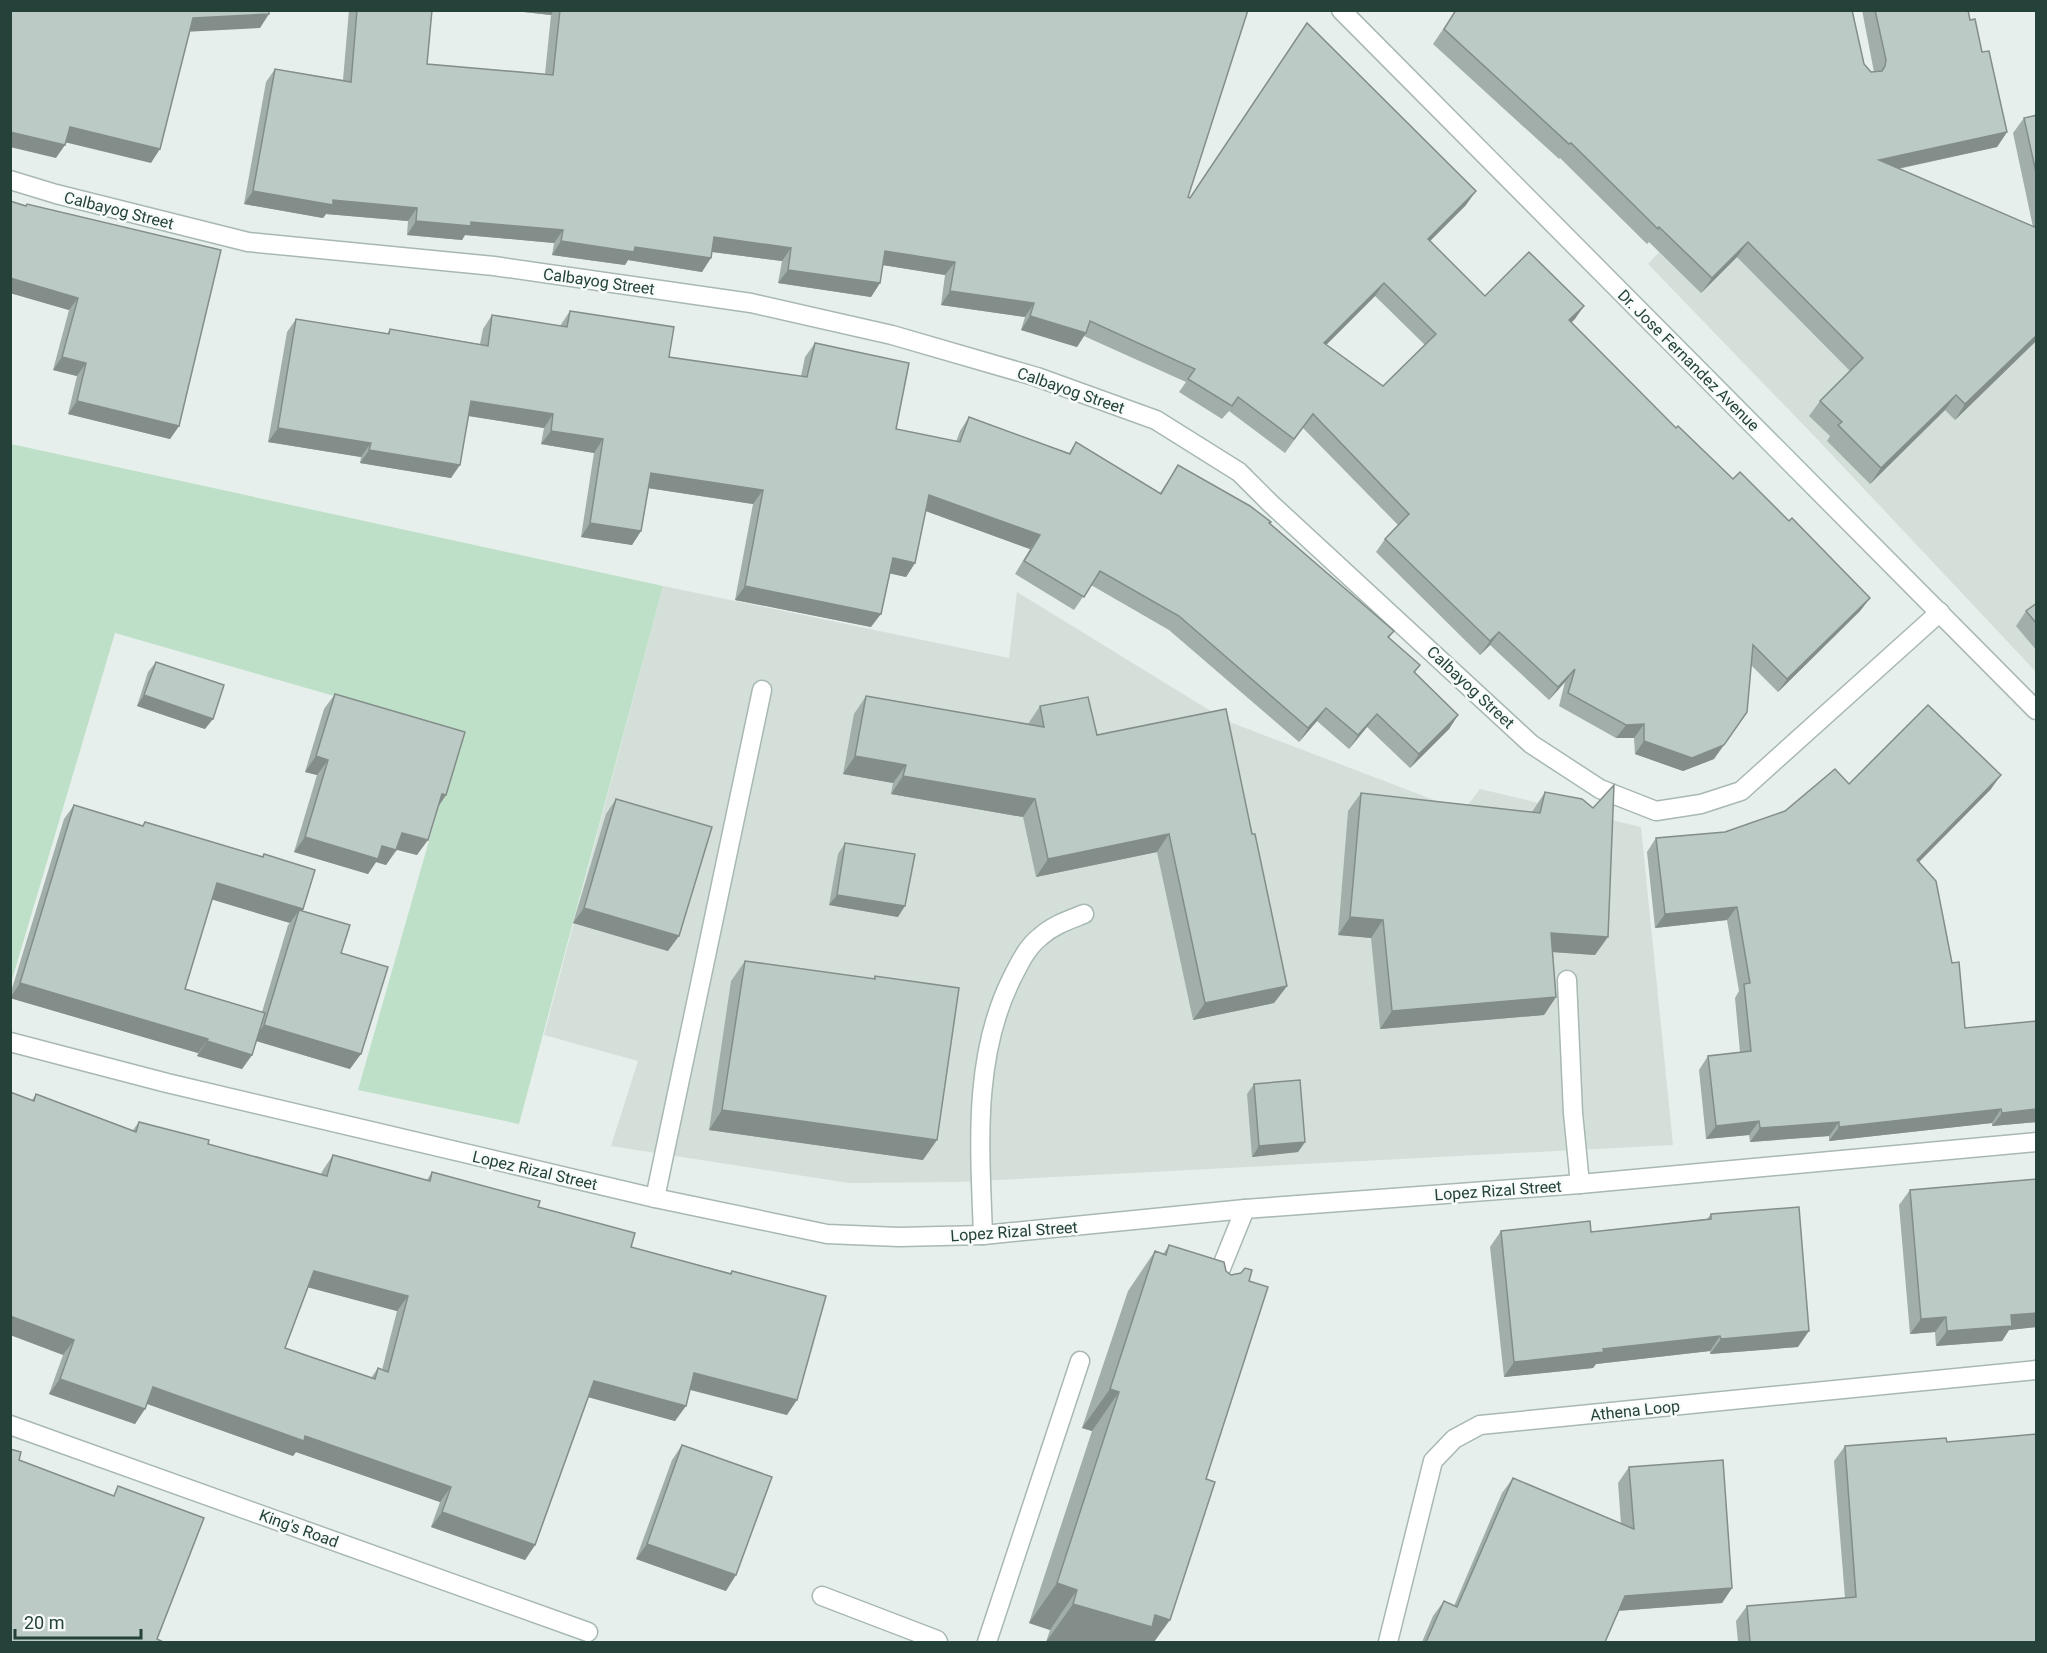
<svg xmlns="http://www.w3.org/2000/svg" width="2047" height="1653" font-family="Roboto,sans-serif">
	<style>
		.built { fill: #d4dfda }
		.grass { fill: #bfe0c8 }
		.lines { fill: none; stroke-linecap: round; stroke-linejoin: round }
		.minor-casing { stroke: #a8b8b2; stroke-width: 21 }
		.minor { stroke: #fff; stroke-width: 18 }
		.wall { fill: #a1aea9; fill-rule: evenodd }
		.shaded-wall { fill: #838d89 }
		.building { fill: #bbcac4; stroke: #838d89; stroke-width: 1.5; fill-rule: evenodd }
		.labels { text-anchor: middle; stroke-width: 5; stroke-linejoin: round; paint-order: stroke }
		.street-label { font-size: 16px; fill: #24423a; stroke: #f7fbf9 }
	</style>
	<rect width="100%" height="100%" fill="#e6efeb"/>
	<g class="built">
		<path d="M1774,128L2036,246V672L1819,441L1648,264Z"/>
		<path d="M663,586L1009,658L1017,592L1227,721L1463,811L1480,789L1641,827L1673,1145L958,1182L849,1183L611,1146L638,1061L544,1035Z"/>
	</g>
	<path class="grass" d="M11,444L663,586L519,1124L358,1090L460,732L115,633L11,983Z"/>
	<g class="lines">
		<g class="minor-casing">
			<g id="minor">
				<path d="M1341,10L2036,710"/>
				<path d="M10,180L56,194L248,242L494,266L751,303L892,335L1037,377L1156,420L1239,472L1270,503L1531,744L1600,789L1656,811L1701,804L1741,791L1940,612"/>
				<path d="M1567,980L1573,1113L1580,1184"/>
				<path d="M10,1042L167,1083L655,1198L827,1234L899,1237L983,1235L1245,1209L1580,1184L2036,1142"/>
				<path d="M655,1198L762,690"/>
				<path d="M983,1235C980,1149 972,1058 1012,978C1019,964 1027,947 1040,937C1053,925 1069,920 1084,914"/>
				<path d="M1215,1283L1245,1209"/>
				<path d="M10,1425L588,1632"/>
				<path d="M822,1596L937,1640L938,1642"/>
				<path d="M987,1642L1080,1361"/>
				<path d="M1388,1642L1433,1461L1454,1439L1480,1425L2036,1370"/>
			</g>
		</g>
		<use href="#minor" class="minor"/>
	</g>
	<g class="wall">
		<path d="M349,10H432L427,64L545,74L551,15L506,10H1248L1188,197L1189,198L1466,205L1430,241L1485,296L1584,306L1571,322L1676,428L1733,479L1789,521L1870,598L1860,611L1778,692L1751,665L1714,759L1683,771L1635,754L1634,738H1616L1559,706L1565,682L1549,700L1490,645L1480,655L1376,552L1385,539L1398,525L1303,428L1285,453L1229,411L1222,419L1179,392L1186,382L1084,336L1077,347L1021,330L1025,317L941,305L945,275L883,265L880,283L871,297L778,283L782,261L712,252L702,272L628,260L625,265L552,255L554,243L465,235L462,240L407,235L408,221L326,214L323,218L244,204L266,82L275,69L343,80ZM1375,296L1425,345L1383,386L1326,345Z"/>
		<path d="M1456,10H1852L1864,64L1871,72H1874L1862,10H1968L1970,20L1982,52L2007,132L1997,147L1898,169L2033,227L2013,133L2024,118L2037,115V340L1955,420L1945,410L1870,484L1827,441L1830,436L1809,416L1820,401L1850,371L1737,257L1701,293L1649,242L1647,244L1560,158L1559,159L1433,44Z"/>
		<path d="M10,201L25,206L27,204L179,426L170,439L68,414L77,376L53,370L69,310L10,293Z"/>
		<path d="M570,311L669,357L801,376L805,357L815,343L896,429L956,442L960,431L969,417L1069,453L1076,442L1160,493L1178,465L1269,523L1394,631L1389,638L1420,665L1415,672L1458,715L1449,729L1410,768L1367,727L1349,749L1317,721L1299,742L1169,630L1091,585L1074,610L1015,574L1030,549L926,511L915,563L906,577L890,573L871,627L735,600L753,504L648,488L641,531L632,545L581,537L594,453L541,444L544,428L469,416L451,478L360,463L361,457L268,442L287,332L296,319L387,334L390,329L480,344L483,329L492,315L560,326Z"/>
		<path d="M2037,603V651L2016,626L2026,611Z"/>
		<path d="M156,662L205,729L137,706L148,672Z"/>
		<path d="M335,694L446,795L438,807L417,855L397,850L386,865L376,862L368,874L294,852L317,775L305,772L324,709Z"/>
		<path d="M866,696L1028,724L1040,706L1097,735L1252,834L1287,986L1274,1003L1193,1020L1157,852L1036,877L1023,817L891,794L893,783L843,774L854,714Z"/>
		<path d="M1849,784L1991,789L1919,862L1952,963L1965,1028L2037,1021V1122L1992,1126V1123L1829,1141V1136L1750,1142L1749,1135L1706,1139L1699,1070L1708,1056L1740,1052L1735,998L1739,991L1727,920L1655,928L1647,852L1656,838L1725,832L1785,811Z"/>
		<path d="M1545,792L1595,955L1552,952L1556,997L1544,1015L1380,1029L1371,938L1338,935L1348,811L1361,793L1532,812Z"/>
		<path d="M616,799L668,951L573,923L606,814Z"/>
		<path d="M74,805L142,826L145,822L262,857L264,854L303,909L302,911L341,953L350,1069L256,1041L252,1055L242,1069L197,1056L198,1053L10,998V995L64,819ZM212,899L290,923L288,925L262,1012L185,989Z"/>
		<path d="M845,843L898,917L829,905L838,854Z"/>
		<path d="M745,961L873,979L875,976L923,1160L709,1130L731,981Z"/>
		<path d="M1254,1084L1305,1142L1298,1152L1252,1157L1247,1094Z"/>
		<path d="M36,1094L133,1130L139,1122L208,1144L321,1174L323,1170L333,1155L427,1180L432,1172L538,1207L631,1247L730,1273L732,1271L787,1415L690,1390L675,1421L588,1397L535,1545L525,1560L431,1527L440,1502L296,1452L293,1456L147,1404L135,1424L49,1394L63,1355L32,1100ZM308,1287L397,1311L382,1370L378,1368L371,1378L285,1348Z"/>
		<path d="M2037,1179V1327L2009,1330L2002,1341L1936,1346L1935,1332L1910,1334L1899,1205L1910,1190Z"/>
		<path d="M1711,1214L1798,1347L1710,1354V1351L1596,1364L1593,1368L1504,1377L1490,1247L1501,1231L1591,1232L1707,1219Z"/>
		<path d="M1169,1245L1154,1642H1046L1050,1630L1029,1623L1092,1431L1082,1428L1128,1291L1155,1251L1163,1254Z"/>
		<path d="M1947,1442L2037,1642H1738L1736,1621L1747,1606L1845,1598L1834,1461L1845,1446Z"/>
		<path d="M682,1445L726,1591L636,1559L672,1460Z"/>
		<path d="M1629,1467L1732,1588L1722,1603L1618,1611L1605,1642H1422L1433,1616L1444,1601L1454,1606L1502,1493L1513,1478L1621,1524L1618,1483Z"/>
	</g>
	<g class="shaded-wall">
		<path d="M506,10H554L551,15Z"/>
		<path d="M269,14L260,28L183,32L193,18Z"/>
		<path d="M70,127L160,149L151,163L60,141Z"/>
		<path d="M10,132L65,145L56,158L10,147Z"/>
		<path d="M2007,132L1997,147L1868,175L1879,160Z"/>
		<path d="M253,191L417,208L408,221L326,214L323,218L244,204Z"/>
		<path d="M1476,191L1466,205L1419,252L1428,239Z"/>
		<path d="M416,221L471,222L563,230L554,243L465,235L462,240L407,235Z"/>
		<path d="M714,237L791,248L782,261L705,251Z"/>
		<path d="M561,241L635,247L711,258L702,272L628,260L625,265L552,255Z"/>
		<path d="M1748,242L1737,257L1701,293L1712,278Z"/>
		<path d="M885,251L955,262L945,275L876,264Z"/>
		<path d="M788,270L880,283L871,297L778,283Z"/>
		<path d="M10,278L78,298L69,310L10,293Z"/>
		<path d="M1384,283L1375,296L1314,357L1324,343Z"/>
		<path d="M950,291L1034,303L1025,317L941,305Z"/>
		<path d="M1584,306L1575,319L1560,334L1569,320Z"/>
		<path d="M1030,316L1086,333L1077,347L1021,330Z"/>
		<path d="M2037,335V340L1955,420L1965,404Z"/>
		<path d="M62,357L86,363L77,376L53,370Z"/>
		<path d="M1956,395L1945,410L1870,484L1881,468Z"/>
		<path d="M77,401L179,426L170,439L68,414Z"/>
		<path d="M471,401L553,414L544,428L462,415Z"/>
		<path d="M278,428L371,443L361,457L268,442Z"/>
		<path d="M551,431L603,439L594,453L541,444Z"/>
		<path d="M369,450L460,465L451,478L360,463Z"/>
		<path d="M651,473L763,490L753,504L641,487Z"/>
		<path d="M929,495L1040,535L1030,549L920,509Z"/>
		<path d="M590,523L641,531L632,545L581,537Z"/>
		<path d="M893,558L915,563L906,577L883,572Z"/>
		<path d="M745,586L881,614L871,627L735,600Z"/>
		<path d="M1870,598L1860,611L1778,692L1787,679Z"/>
		<path d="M1499,632L1490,645L1480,655L1490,641Z"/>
		<path d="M1575,669L1565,682L1549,700L1558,687Z"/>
		<path d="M144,695L213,719L205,729L137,706Z"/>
		<path d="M1326,708L1317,721L1299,742L1308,728Z"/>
		<path d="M1377,714L1367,727L1349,749L1358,735Z"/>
		<path d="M1458,715L1449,729L1410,768L1419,754Z"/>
		<path d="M1644,724L1634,738H1616L1626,725Z"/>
		<path d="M1644,741L1724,745L1714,759L1683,771L1635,754Z"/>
		<path d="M316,756L328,760L317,775L305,772Z"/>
		<path d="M855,756L906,765L893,783L843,774Z"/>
		<path d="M2001,775L1991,789L1908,873L1917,860Z"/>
		<path d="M903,776L1035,799L1023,817L891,794Z"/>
		<path d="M442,794L446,795L435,811Z"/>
		<path d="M402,833L428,840L417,855L391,848Z"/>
		<path d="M1169,834L1157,852L1036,877L1048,859Z"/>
		<path d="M305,837L382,846L396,850L386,865L376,862L368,874L294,852Z"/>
		<path d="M217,883L303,909L296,919L299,910L290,923L207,898Z"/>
		<path d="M837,895L905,906L898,917L829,905Z"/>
		<path d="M1737,907L1727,920L1655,928L1665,914Z"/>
		<path d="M584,908L679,936L668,951L573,923Z"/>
		<path d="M1350,917L1383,920L1371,938L1338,935Z"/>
		<path d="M1551,933L1608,937L1595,955L1538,951Z"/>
		<path d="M20,983L208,1039L198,1053L10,998Z"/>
		<path d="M1287,986L1274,1003L1193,1020L1205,1003Z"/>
		<path d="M1556,997L1544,1015L1380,1029L1392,1011Z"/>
		<path d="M264,1025L361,1054L350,1069L253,1040Z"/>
		<path d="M207,1041L252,1055L242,1069L197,1056Z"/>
		<path d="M2001,1109L1992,1123L1829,1141L1839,1127Z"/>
		<path d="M2037,1109V1122L1992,1126L2002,1113Z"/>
		<path d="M722,1110L937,1140L923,1160L709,1130Z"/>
		<path d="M1759,1121L1749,1135L1706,1139L1716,1126Z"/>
		<path d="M1839,1122L1829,1136L1750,1142L1760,1128Z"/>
		<path d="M1305,1142L1298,1152L1252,1157L1259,1146Z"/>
		<path d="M314,1271L408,1296L397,1311L303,1286Z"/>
		<path d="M2037,1313V1327L2009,1330L2002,1341L1936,1346L1947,1331L2011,1315Z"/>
		<path d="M10,1316L74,1340L63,1355L10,1335Z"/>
		<path d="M1946,1317L1935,1332L1910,1334L1921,1319Z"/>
		<path d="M1809,1331L1798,1347L1710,1354L1721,1339Z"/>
		<path d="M1720,1336L1710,1351L1596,1364L1593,1368L1504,1377L1514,1362L1603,1349Z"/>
		<path d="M694,1373L797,1400L787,1415L684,1388Z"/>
		<path d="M60,1379L145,1409L135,1424L49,1394Z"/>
		<path d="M594,1381L686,1406L675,1421L584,1396Z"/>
		<path d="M153,1387L305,1436L451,1487L440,1502L296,1452L293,1456L142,1402Z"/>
		<path d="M1110,1389L1119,1392L1092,1431L1082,1428Z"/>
		<path d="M442,1512L535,1545L525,1560L431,1527Z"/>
		<path d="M647,1544L736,1575L726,1591L636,1559Z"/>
		<path d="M1057,1583L1077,1590L1050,1630L1029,1623Z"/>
		<path d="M1732,1588L1722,1603L1614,1611L1625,1596Z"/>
		<path d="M1073,1604L1155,1615L1170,1620L1154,1642H1046Z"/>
	</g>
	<g class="building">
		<path d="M10,10H269V14L193,18L160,149L70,127L65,145L10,132Z"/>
		<path d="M357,10H432L427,64L553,75L560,10H1248L1188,197L1190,198L1307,23L1476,191L1428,239L1485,296L1529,252L1584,306L1569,320L1676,428L1678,426L1733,479L1740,472L1789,521L1792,518L1870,598L1787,679L1753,645L1747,712L1724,745L1692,758L1644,741V724L1626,725L1568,693L1575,669L1558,687L1499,632L1490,641L1385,539L1409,514L1313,414L1294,439L1238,397L1232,406L1188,379L1195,369L1090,321L1086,333L1030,316L1034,303L950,291L955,262L885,251L880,283L788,270L791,248L714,237L711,258L635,247L634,252L561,241L563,230L471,222V226L416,221L417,208L333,200V205L253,191L275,69L351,82ZM1384,283L1436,334L1383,386L1324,343Z"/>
		<path d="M1456,10H1852L1864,64L1871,72L1882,71L1885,66L1886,60L1875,10H1968L1970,20L1975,19L1982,52L1989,51L2007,132L1879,160L2037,228V335L1965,404L1956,395L1881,468L1838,425L1842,422L1820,401L1863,358L1748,242L1712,278L1659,227L1658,229L1571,143L1569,144L1444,29Z"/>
		<path d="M2037,115V177L2024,118Z"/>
		<path d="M10,201L26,206L27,204L221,250L179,426L77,401L86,363L62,357L78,298L10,278Z"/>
		<path d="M570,311L674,327L669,357L807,377L815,343L909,363L896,429L960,442L969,417L1070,454L1076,442L1161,494L1178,465L1250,506L1271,522L1269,523L1394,631L1388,637L1420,665L1414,672L1458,715L1419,754L1377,714L1358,735L1326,708L1308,728L1179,616L1100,571L1084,597L1024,561L1040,535L929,495L915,563L893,558L881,614L745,586L763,490L651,473L641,531L590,523L603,439L551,431L553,414L471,401L460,465L369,450L371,443L278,428L296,319L389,334L390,329L488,346L492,315L567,327Z"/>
		<path d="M2037,603V624L2026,611Z"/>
		<path d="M156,662L224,685L213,719L144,695Z"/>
		<path d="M335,694L465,732L446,795L442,794L428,840L402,833L396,850L382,846L378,859L305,837L328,760L316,756Z"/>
		<path d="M866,696L1044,727L1040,706L1088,697L1097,735L1226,709L1252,834H1255L1287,986L1205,1003L1169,834L1048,859L1035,799L903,776L906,765L855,756Z"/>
		<path d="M1928,705L2001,775L1917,860L1936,881L1952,963L1959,962L1965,1028L2037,1021V1109L2002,1113L2001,1109L1839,1127V1122L1760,1128L1759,1121L1716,1126L1708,1056L1751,1051L1744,984L1750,983L1737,907L1665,914L1656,838L1725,832L1785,811L1835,769L1849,784Z"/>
		<path d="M1614,785L1608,937L1551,933L1556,997L1392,1011L1383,920L1350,917L1361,793L1540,813L1545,792L1582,799L1593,808Z"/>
		<path d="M616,799L712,827L679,936L584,908Z"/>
		<path d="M74,805L143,826L145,822L263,857L264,854L315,870L303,909L217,883L185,989L265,1013L252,1055L207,1041L208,1039L20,983Z"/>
		<path d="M845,843L915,854L905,906L837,895Z"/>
		<path d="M299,910L350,925L341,953L388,967L361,1054L264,1025Z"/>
		<path d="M745,961L875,979V976L959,988L937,1140L722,1110Z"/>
		<path d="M1300,1080L1305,1142L1259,1146L1254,1084Z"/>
		<path d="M10,1092L34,1101L36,1094L136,1132L139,1122L209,1140L208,1144L327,1176L333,1155L430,1181L432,1172L540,1201L538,1207L635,1233L631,1247L731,1274L732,1271L826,1296L797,1400L694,1373L686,1406L594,1381L535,1545L442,1512L451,1487L305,1436L304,1441L153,1387L145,1409L60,1379L74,1340L10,1316ZM314,1271L408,1296L388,1372L378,1368L375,1379L285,1348Z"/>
		<path d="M2037,1179V1313L2011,1315L2012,1326L1947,1331L1946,1317L1921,1319L1910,1190Z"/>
		<path d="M1799,1207L1809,1331L1721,1339L1720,1336L1603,1349L1604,1352L1514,1362L1501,1231L1590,1221L1591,1232L1711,1219V1214Z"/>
		<path d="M1169,1245L1224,1262L1226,1271L1231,1275L1241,1273L1245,1268L1252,1270L1249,1281L1268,1287L1206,1479L1215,1482L1170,1620L1155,1615L1152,1627L1073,1604L1077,1590L1057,1583L1119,1392L1110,1389L1155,1251L1166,1255Z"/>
		<path d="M2037,1434V1642H1750L1747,1606L1856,1597L1845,1446L1946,1438L1947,1442Z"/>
		<path d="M682,1445L772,1477L736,1575L647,1544Z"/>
		<path d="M10,1449L21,1452L19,1460L114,1496L118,1486L204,1518L157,1639L163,1642H10Z"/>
		<path d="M1723,1460L1732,1588L1625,1596L1605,1642H1426L1444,1601L1457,1607L1513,1478L1634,1529L1629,1467Z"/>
	</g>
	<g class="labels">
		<g class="street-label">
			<text transform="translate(119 210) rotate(14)" y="6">Calbayog Street</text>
			<text transform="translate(599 281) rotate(8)" y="6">Calbayog Street</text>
			<text transform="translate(1689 360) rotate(45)" y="6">Dr. Jose Fernandez Avenue</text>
			<text transform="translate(1071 390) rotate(19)" y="6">Calbayog Street</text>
			<text transform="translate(1471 687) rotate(43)" y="6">Calbayog Street</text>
			<text transform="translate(535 1170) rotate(13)" y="6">Lopez Rizal Street</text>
			<text transform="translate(1498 1190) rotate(-4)" y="6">Lopez Rizal Street</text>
			<text transform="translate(1014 1231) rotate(-4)" y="6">Lopez Rizal Street</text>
			<text transform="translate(1635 1410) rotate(-6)" y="6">Athena Loop</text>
			<text transform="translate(299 1528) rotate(20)" y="6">King's Road</text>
		</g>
	</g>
	<rect width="2047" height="1653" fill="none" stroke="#24423a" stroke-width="24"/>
	<path d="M15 1629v9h126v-9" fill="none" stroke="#24423a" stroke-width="3"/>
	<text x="24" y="1629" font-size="18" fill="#24423a" stroke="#f7fbf9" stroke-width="4.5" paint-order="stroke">20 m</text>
</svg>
